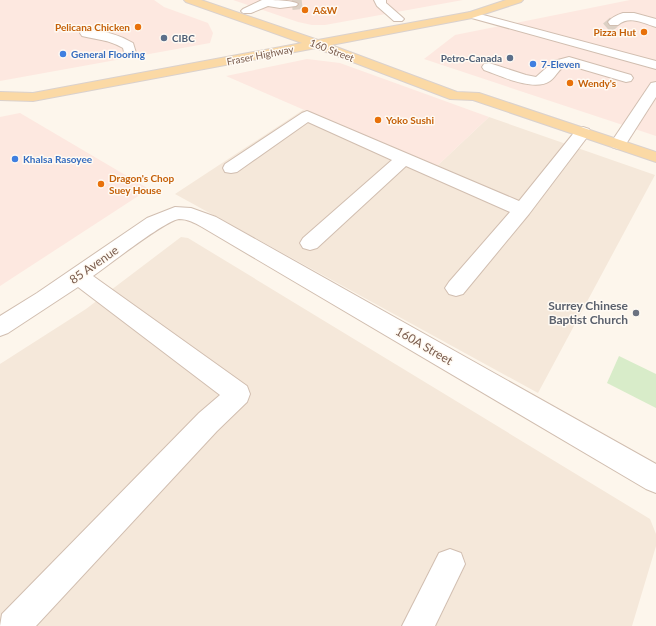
<svg xmlns="http://www.w3.org/2000/svg" width="656" height="626" font-family="Lato,sans-serif">
	<style>
		.residential { fill: #f5e8da }
		.commercial { fill: #fde8e0 }
		.green { fill: #d8ecc9 }
		.lines { fill: none; stroke-linecap: round; stroke-linejoin: round }
		.minor-tunnel { stroke: #dcd0c4; stroke-width: 12; stroke-dasharray: 12 6; stroke-linecap: butt }
		.minor-casing { stroke: #d1beb0; stroke-width: 2 }
		.major-casing { stroke: #dad1cd; stroke-width: 2 }
		.minor { fill: #fff; fill-rule: evenodd }
		.major { fill: #fbd9a5; fill-rule: evenodd }
		.food-dot { fill: #e8710a; stroke: #fffaf3; stroke-width: 1.5 }
		.service-dot { fill: #5c6f8a; stroke: #fffaf3; stroke-width: 1.5 }
		.shop-dot { fill: #3f7fe0; stroke: #fffaf3; stroke-width: 1.5 }
		.worship-dot { fill: #6b7280; stroke: #fffaf3; stroke-width: 1.5 }
		.labels { text-anchor: middle; stroke-width: 3; stroke-linejoin: round; paint-order: stroke }
		.far-food-label { font-size: 10px; font-weight: bold; fill: #c56008; stroke: #fffaf3; text-anchor: start }
		.far-service-label { font-size: 10px; font-weight: bold; fill: #4e5e75; stroke: #fffaf3; text-anchor: start }
		.far-street-label { font-size: 10px; fill: #7a5c4d; stroke: #fffaf3 }
		.far-shop-label { font-size: 10px; font-weight: bold; fill: #366cbe; stroke: #fffaf3; text-anchor: start }
		.street-label { font-size: 12px; fill: #7a5c4d; stroke: #fffaf3 }
		.worship-label { font-size: 12px; font-weight: bold; fill: #5b616d; stroke: #fffaf3; text-anchor: end }
	</style>
	<rect width="100%" height="100%" fill="#fdf6ec"/>
	<g class="residential">
		<path d="M303,110L436,167L489,117L655,175L538,393L175,194Z"/>
		<path d="M181,237L188,238L650,519L656,534V546L632,626H0V364L86,309Z"/>
	</g>
	<g class="commercial">
		<path d="M0,0H154L164,7L208,23L213,33L210,43L0,81Z"/>
		<path d="M233,0H463L325,25H312L298,22Z"/>
		<path d="M630,0H656V136L424,59L455,35Z"/>
		<path d="M307,59L340,63L489,117L436,167L226,76Z"/>
		<path d="M20,113L149,189L0,286V117Z"/>
	</g>
	<path class="green" d="M619,356L656,374V408L607,383Z"/>
	<g class="lines">
		<g class="minor-tunnel">
			<path d="M292,4L302,3"/>
			<path d="M607,28L614,22"/>
		</g>
		<g class="minor-casing">
			<g id="minor">
				<path d="M262,0C269,0 294,0 298,4L296,6L280,8L268,6L251,13H243L241,11L243,9Z"/>
				<path d="M374,0H386V3L402,17L404,19L402,21H394L377,6Z"/>
				<path d="M472,12L656,61V69L468,17L466,15L468,13Z"/>
				<path d="M623,13H634L656,19V27C643,23 629,15 618,25H610L608,22C612,17 617,15 623,13Z"/>
				<path d="M86,29C103,30 119,35 133,43L136,53L135,56H125L123,48C107,39 98,40 82,36L80,33L82,30Z"/>
				<path d="M569,57L631,75L633,78L631,81L626,82L568,65C559,67 557,76 550,81C534,92 501,76 484,70L482,67L484,64L489,63L526,75L536,77L554,61Z"/>
				<path d="M656,82V97L626,144L624,147L618,149L612,147L610,144L651,83Z"/>
				<path d="M307,111L519,201L577,129L583,127L589,129L591,132L529,214L463,294L456,296L449,294L445,288L449,282L510,212L406,166L317,248L310,250L303,248L300,243L303,238L392,160L308,122L237,172L231,173L225,172L223,168L225,164L302,113Z"/>
				<path d="M175,207L191,208L216,217L656,464V493L646,489L202,227C195,223 188,219 179,219C164,221 109,265 93,276L247,386L250,394L247,402L217,431L36,626H0L2,614L199,413L220,395L78,287L8,333L0,336V316L37,293L147,218Z"/>
				<path d="M450,549L461,553L465,564L435,626H402L439,553Z"/>
			</g>
		</g>
		<g class="major-casing">
			<path id="major" d="M184,0H201L318,40L470,12L506,0H523L521,2L472,18L331,45L457,92L479,93L656,152V162L473,100L450,99L316,48L33,101L0,100V92L33,93L302,43L186,2Z"/>
		</g>
		<use href="#minor" class="minor"/>
		<use href="#major" class="major"/>
	</g>
	<g class="food-dot">
		<circle cx="305" cy="10" r="4"/>
		<circle cx="138" cy="27" r="4"/>
		<circle cx="644" cy="32" r="4"/>
		<circle cx="570" cy="83" r="4"/>
		<circle cx="378" cy="120" r="4"/>
		<circle cx="101" cy="184" r="4"/>
	</g>
	<g class="service-dot">
		<circle cx="164" cy="38" r="4"/>
		<circle cx="510" cy="58" r="4"/>
	</g>
	<g class="shop-dot">
		<circle cx="63" cy="54" r="4"/>
		<circle cx="533" cy="64" r="4"/>
		<circle cx="15" cy="159" r="4"/>
	</g>
	<circle class="worship-dot" cx="636" cy="313" r="4"/>
	<g class="labels">
		<g class="far-food-label">
			<text x="313" y="14">A&amp;W</text>
			<text x="130" y="31" text-anchor="end">Pelicana Chicken</text>
			<text x="636" y="36" text-anchor="end">Pizza Hut</text>
			<text x="578" y="87">Wendy's</text>
			<text x="386" y="124">Yoko Sushi</text>
			<text x="109" y="182">Dragon's Chop<tspan x="109" dy="12">Suey House</tspan></text>
		</g>
		<g class="far-service-label">
			<text x="172" y="42">CIBC</text>
			<text x="502" y="62" text-anchor="end">Petro-Canada</text>
		</g>
		<g class="far-street-label">
			<text transform="translate(332 50) rotate(21)" y="4">160 Street</text>
			<text transform="translate(260 55) rotate(-11)" y="4">Fraser Highway</text>
		</g>
		<g class="far-shop-label">
			<text x="71" y="58">General Flooring</text>
			<text x="541" y="68">7-Eleven</text>
			<text x="23" y="163">Khalsa Rasoyee</text>
		</g>
		<g class="street-label">
			<text transform="translate(94 265) rotate(-35)" y="4">85 Avenue</text>
			<text transform="translate(424 346) rotate(30)" y="4">160A Street</text>
		</g>
		<g class="worship-label">
			<text x="628" y="310">Surrey Chinese<tspan x="628" dy="14">Baptist Church</tspan></text>
		</g>
	</g>
</svg>
